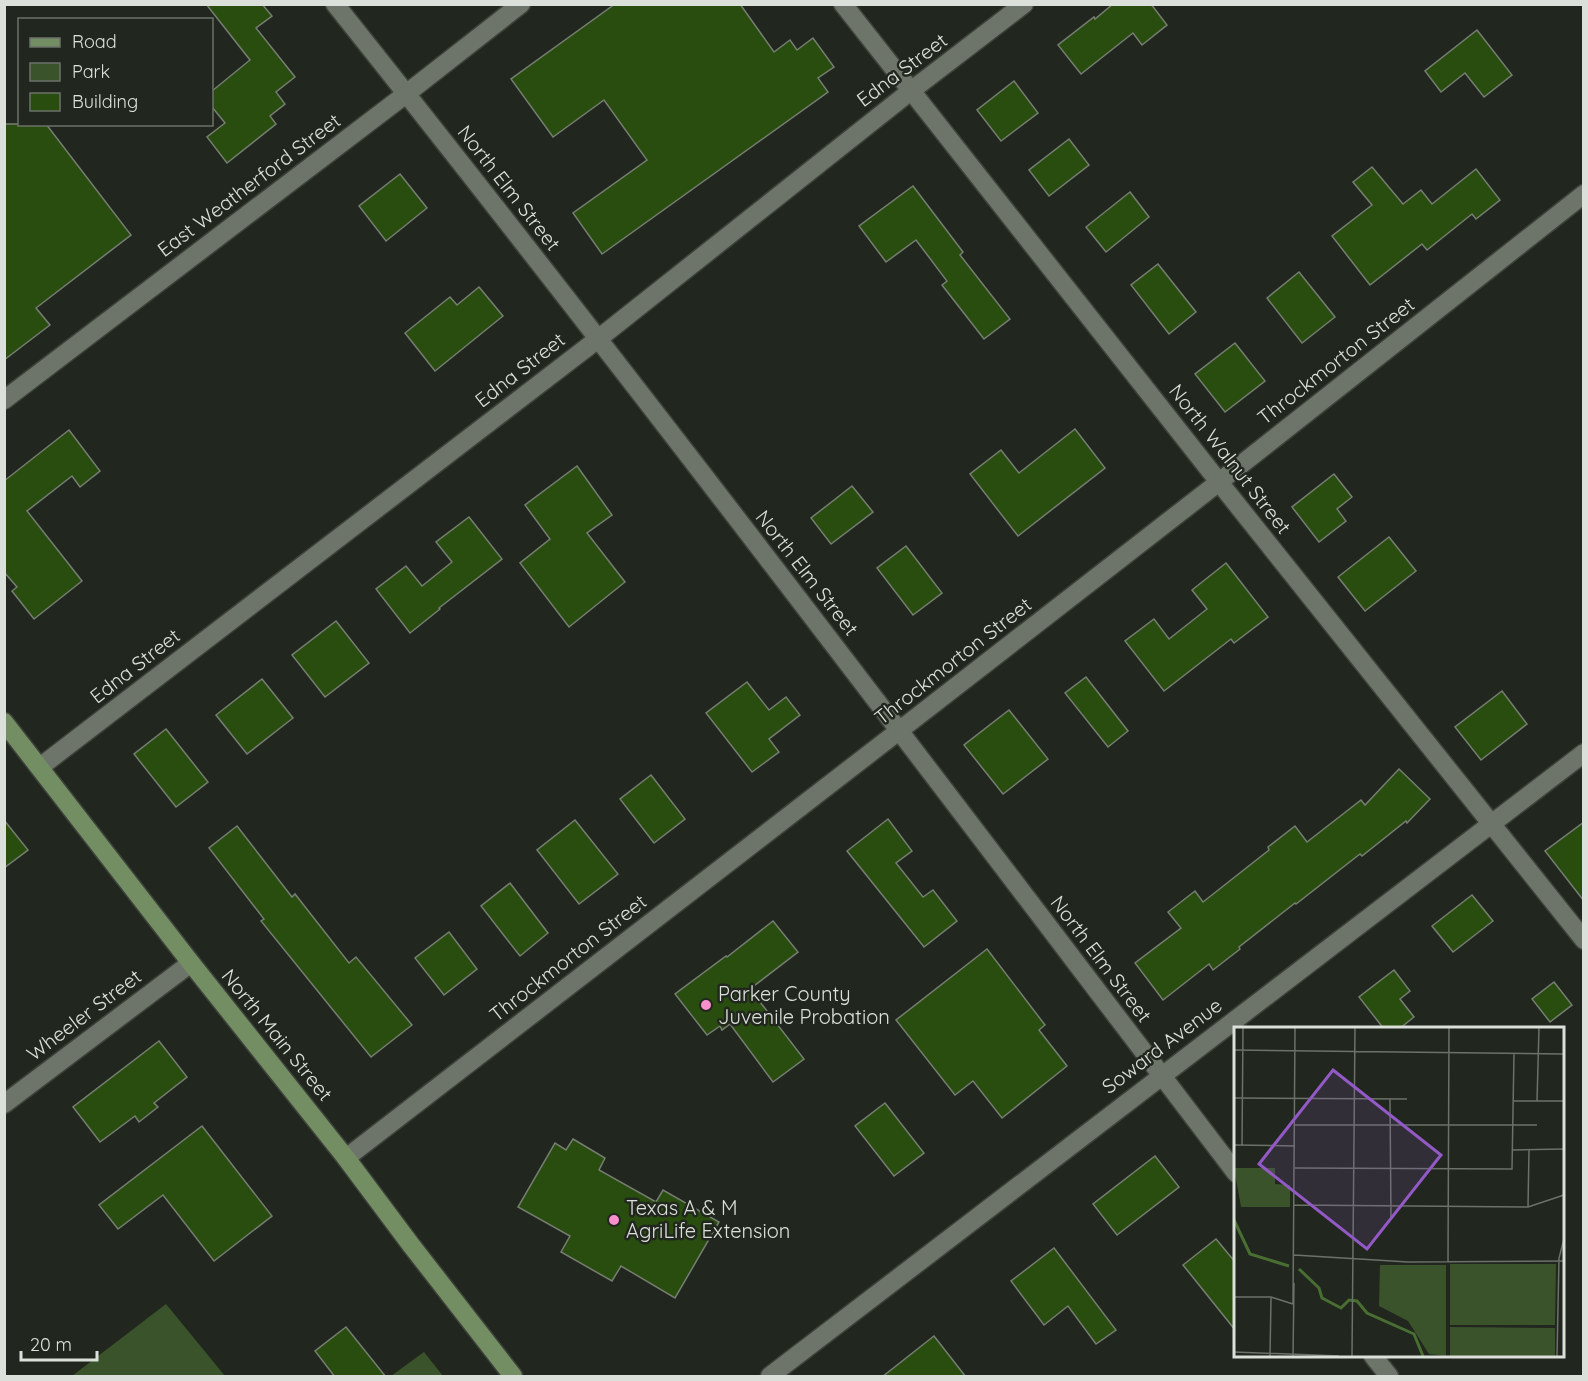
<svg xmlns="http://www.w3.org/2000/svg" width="1588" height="1381" font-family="Quicksand,sans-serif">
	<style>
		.green { fill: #3a532b }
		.building { fill: #294d0f; stroke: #767d72; stroke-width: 1.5 }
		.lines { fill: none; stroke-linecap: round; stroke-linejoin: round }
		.street-casing { stroke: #3d423a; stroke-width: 21 }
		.primary-casing { stroke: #3d423a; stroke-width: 21 }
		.street { stroke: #6d7469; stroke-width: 18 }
		.primary { stroke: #748e64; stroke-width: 18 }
		.poi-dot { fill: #f890cc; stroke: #21271e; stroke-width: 2 }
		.labels { text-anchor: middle; stroke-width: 5; stroke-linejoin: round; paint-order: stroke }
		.street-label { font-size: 20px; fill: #dce0da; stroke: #21271e }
		.poi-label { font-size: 20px; fill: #dce0da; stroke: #21271e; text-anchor: start }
		.inset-river { fill: none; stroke: #496e32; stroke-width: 3 }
		.inset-road { fill: none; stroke: #6c7169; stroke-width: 1.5 }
		.view { fill: #9359c6; fill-opacity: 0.15; stroke: #9359c6; stroke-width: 3 }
		.inset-edge { fill: none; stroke: #dce0da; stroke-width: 3 }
	</style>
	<rect width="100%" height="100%" fill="#21271e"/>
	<g class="green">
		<path d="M166,1304L225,1376H72Z"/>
		<path d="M424,1352L443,1376H391Z"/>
	</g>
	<g class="building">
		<path d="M206,4H262L272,16L256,28L295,77L276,92L285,104L270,116L276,124L227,163L207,137L225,123L212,107V91L250,60Z"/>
		<path d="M615,4H740L774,52L790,40L797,50L813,38L834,67L818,78L828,92L602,254L573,213L647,160L604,100L553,137L511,79Z"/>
		<path d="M1113,4H1151L1167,25L1142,45L1133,33L1081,74L1058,45L1094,17L1095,19Z"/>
		<path d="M1477,30L1512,75L1484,97L1465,73L1441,92L1425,71Z"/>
		<path d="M1014,81L1038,113L1001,141L977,110Z"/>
		<path d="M4,124H46L131,235L36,308L50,325L4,360Z"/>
		<path d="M1069,139L1089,165L1049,196L1029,170Z"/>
		<path d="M1372,167L1403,204L1421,190L1432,204L1476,169L1500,200L1476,219L1472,214L1427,250L1422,244L1370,285L1332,236L1372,205L1353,182Z"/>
		<path d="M400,174L427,208L386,241L359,206Z"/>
		<path d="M913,186L963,252L960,255L1010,319L984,339L942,285L947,281L916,240L886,262L859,226Z"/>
		<path d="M1130,192L1149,217L1106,252L1086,227Z"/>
		<path d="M1158,264L1196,312L1169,334L1131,285Z"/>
		<path d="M1299,272L1335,317L1302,343L1267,298Z"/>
		<path d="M479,287L503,316L435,371L405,333L450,297L457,305Z"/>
		<path d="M1235,343L1265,381L1225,412L1195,374Z"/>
		<path d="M1075,429L1105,468L1018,536L970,474L1001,450L1019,473Z"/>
		<path d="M69,430L100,471L80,487L72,476L27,511L82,581L34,619L12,591L17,587L4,572V481Z"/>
		<path d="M577,466L612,515L587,533L625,582L569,627L520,563L550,539L525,505Z"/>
		<path d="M1334,474L1352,497L1337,509L1346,521L1319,542L1292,507Z"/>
		<path d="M852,486L873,512L831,544L811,518Z"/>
		<path d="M469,517L502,559L439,608L440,609L410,633L376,589L406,566L422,586L452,562L436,542Z"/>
		<path d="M1389,537L1416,571L1365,611L1338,577Z"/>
		<path d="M906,546L942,593L913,615L877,568Z"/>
		<path d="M1226,563L1268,617L1234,643L1231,639L1164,691L1125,641L1154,619L1169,639L1207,609L1192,590Z"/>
		<path d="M336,621L369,663L325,697L292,655Z"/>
		<path d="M1086,677L1128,731L1108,747L1065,693Z"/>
		<path d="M262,679L293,718L247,754L216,715Z"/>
		<path d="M747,682L769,710L786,697L800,715L769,739L779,752L752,772L706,713Z"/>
		<path d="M1502,691L1527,724L1481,760L1455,727Z"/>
		<path d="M1009,710L1048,759L1003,794L964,745Z"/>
		<path d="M166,729L208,782L176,807L134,754Z"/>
		<path d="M1399,769L1430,799L1407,823L1406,821L1362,856L1360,854L1296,904L1295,903L1239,947L1240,949L1213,970L1209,964L1163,1000L1135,963L1181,928L1168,912L1195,891L1203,902L1269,850L1268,847L1295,826L1307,842L1361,800L1365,805Z"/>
		<path d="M651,775L685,819L654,843L620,799Z"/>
		<path d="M888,819L912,851L896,863L923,897L933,890L957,921L924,947L847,851Z"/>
		<path d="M4,820L28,850L4,868Z"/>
		<path d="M575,820L618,874L579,904L537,850Z"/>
		<path d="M1584,822V901L1545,851Z"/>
		<path d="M237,826L292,897L295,894L349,963L356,957L412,1025L371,1057L261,921L264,919L209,848Z"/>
		<path d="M510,883L548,933L520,956L481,906Z"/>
		<path d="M1472,895L1493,921L1453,952L1432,926Z"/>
		<path d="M773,921L798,952L750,989L804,1059L773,1082L730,1024L722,1030L720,1026L707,1035L675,994L726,956L727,957Z"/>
		<path d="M449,932L477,969L444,995L415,958Z"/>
		<path d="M987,949L1045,1025L1039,1030L1067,1066L1002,1118L973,1081L955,1095L896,1020Z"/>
		<path d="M1394,970L1410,991L1400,999L1414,1017L1399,1029H1384L1359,997Z"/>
		<path d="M1554,982L1572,1005L1550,1022L1532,999Z"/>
		<path d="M159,1041L187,1077L154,1103L158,1107L139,1122L135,1116L100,1142L73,1107Z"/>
		<path d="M885,1103L924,1153L894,1176L855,1126Z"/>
		<path d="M202,1126L272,1216L214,1261L163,1195L118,1229L99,1205Z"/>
		<path d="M573,1139L605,1158L599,1170L656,1202L663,1190L719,1222L675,1298L621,1266L612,1281L561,1252L570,1236L518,1207L555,1143L566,1150Z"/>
		<path d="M1155,1156L1179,1187L1117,1235L1093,1204Z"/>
		<path d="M1216,1239L1236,1263V1331L1183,1265Z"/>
		<path d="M1054,1248L1116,1330L1096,1344L1068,1306L1044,1325L1011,1281Z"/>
		<path d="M346,1327L386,1377H335L315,1351Z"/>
		<path d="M934,1336L966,1377H882Z"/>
	</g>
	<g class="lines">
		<g class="street-casing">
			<g id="street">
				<path d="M335,4C642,389 938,782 1236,1173"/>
				<path d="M843,4L1219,482L1584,940"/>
				<path d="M4,400L406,94L521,4"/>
				<path d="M40,767L598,339L912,90L1024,4"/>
				<path d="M4,1104L191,963"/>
				<path d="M346,1158L900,730L1219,482L1584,194"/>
				<path d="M1373,1356L1389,1376"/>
				<path d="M770,1376L1584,753"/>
			</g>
		</g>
		<g class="primary-casing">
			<path id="primary" d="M4,722L191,963L346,1158L411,1245L513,1376"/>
		</g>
		<use href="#street" class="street"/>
		<use href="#primary" class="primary"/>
	</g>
	<g class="poi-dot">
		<circle cx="706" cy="1005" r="6"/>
		<circle cx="614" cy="1220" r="6"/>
	</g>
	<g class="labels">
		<g class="street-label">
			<text transform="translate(902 70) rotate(-37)" y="7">Edna Street</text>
			<text transform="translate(249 185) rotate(-37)" y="7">East Weatherford Street</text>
			<text transform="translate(509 188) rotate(52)" y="7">North Elm Street</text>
			<text transform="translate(1336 361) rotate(-38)" y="7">Throckmorton Street</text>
			<text transform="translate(520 370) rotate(-38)" y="7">Edna Street</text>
			<text transform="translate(1230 459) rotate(52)" y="7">North Walnut Street</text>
			<text transform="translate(807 573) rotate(52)" y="7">North Elm Street</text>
			<text transform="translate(953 661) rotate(-38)" y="7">Throckmorton Street</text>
			<text transform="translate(135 666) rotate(-38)" y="7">Edna Street</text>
			<text transform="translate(568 958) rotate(-38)" y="7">Throckmorton Street</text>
			<text transform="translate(1101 959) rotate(53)" y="7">North Elm Street</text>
			<text transform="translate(84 1015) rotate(-37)" y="7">Wheeler Street</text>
			<text transform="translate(277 1035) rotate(51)" y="7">North Main Street</text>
			<text transform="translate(1162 1046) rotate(-37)" y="7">Soward Avenue</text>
		</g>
		<g class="poi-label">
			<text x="718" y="1001">Parker County<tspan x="718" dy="23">Juvenile Probation</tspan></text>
			<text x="626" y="1215">Texas A &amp; M<tspan x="626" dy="23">AgriLife Extension</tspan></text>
		</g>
	</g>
	<g transform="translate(1234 1027)">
		<rect width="330" height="330" fill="#21271e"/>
		<path d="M0,141H41V157L56,158V180H7ZM216,237H322L321,298H216ZM146,238H212V329L195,327L174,294L145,279ZM216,300L321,301V329H216Z" fill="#3a532b"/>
		<path class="inset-river" d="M0,193L16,227L55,239M65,242L85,261L88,271L107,281L115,273L123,274L133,286L180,307L189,329"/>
		<path class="inset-road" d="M0,23L330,27M0,71L173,72M156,72L157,193M280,74H330M303,74L305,1M61,98H303M0,118L61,119M8,118L9,1M278,123L330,122M61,141L278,142L280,26M60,178L294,180L330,168M294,180L295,123M60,228L174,235L330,234M214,235L215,1M0,270H37L59,277M59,277L61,1M0,325L105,329M36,329L37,271M59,329L60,256M118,329L121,1M323,329L325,231L330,212"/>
		<path class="view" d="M99,43L207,128L133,222L25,137Z"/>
		<rect width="330" height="330" class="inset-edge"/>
	</g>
	<rect width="1588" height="1381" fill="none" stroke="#dce0da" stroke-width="12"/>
	<rect x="18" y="18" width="195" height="108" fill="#21271e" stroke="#6c7169" stroke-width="1.5"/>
	<rect x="30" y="38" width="30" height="9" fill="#748e64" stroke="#6c7169" stroke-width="1.5"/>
	<text x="72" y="48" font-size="18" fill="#dce0da">Road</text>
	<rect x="30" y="63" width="30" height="18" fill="#3a532b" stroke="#6c7169" stroke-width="1.5"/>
	<text x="72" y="78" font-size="18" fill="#dce0da">Park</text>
	<rect x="30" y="93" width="30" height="18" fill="#294d0f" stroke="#6c7169" stroke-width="1.5"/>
	<text x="72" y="108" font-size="18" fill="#dce0da">Building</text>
	<path d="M21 1351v9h76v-9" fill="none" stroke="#dce0da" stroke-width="3"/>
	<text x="30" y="1351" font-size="18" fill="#dce0da" stroke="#21271e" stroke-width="4.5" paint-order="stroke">20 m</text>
</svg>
